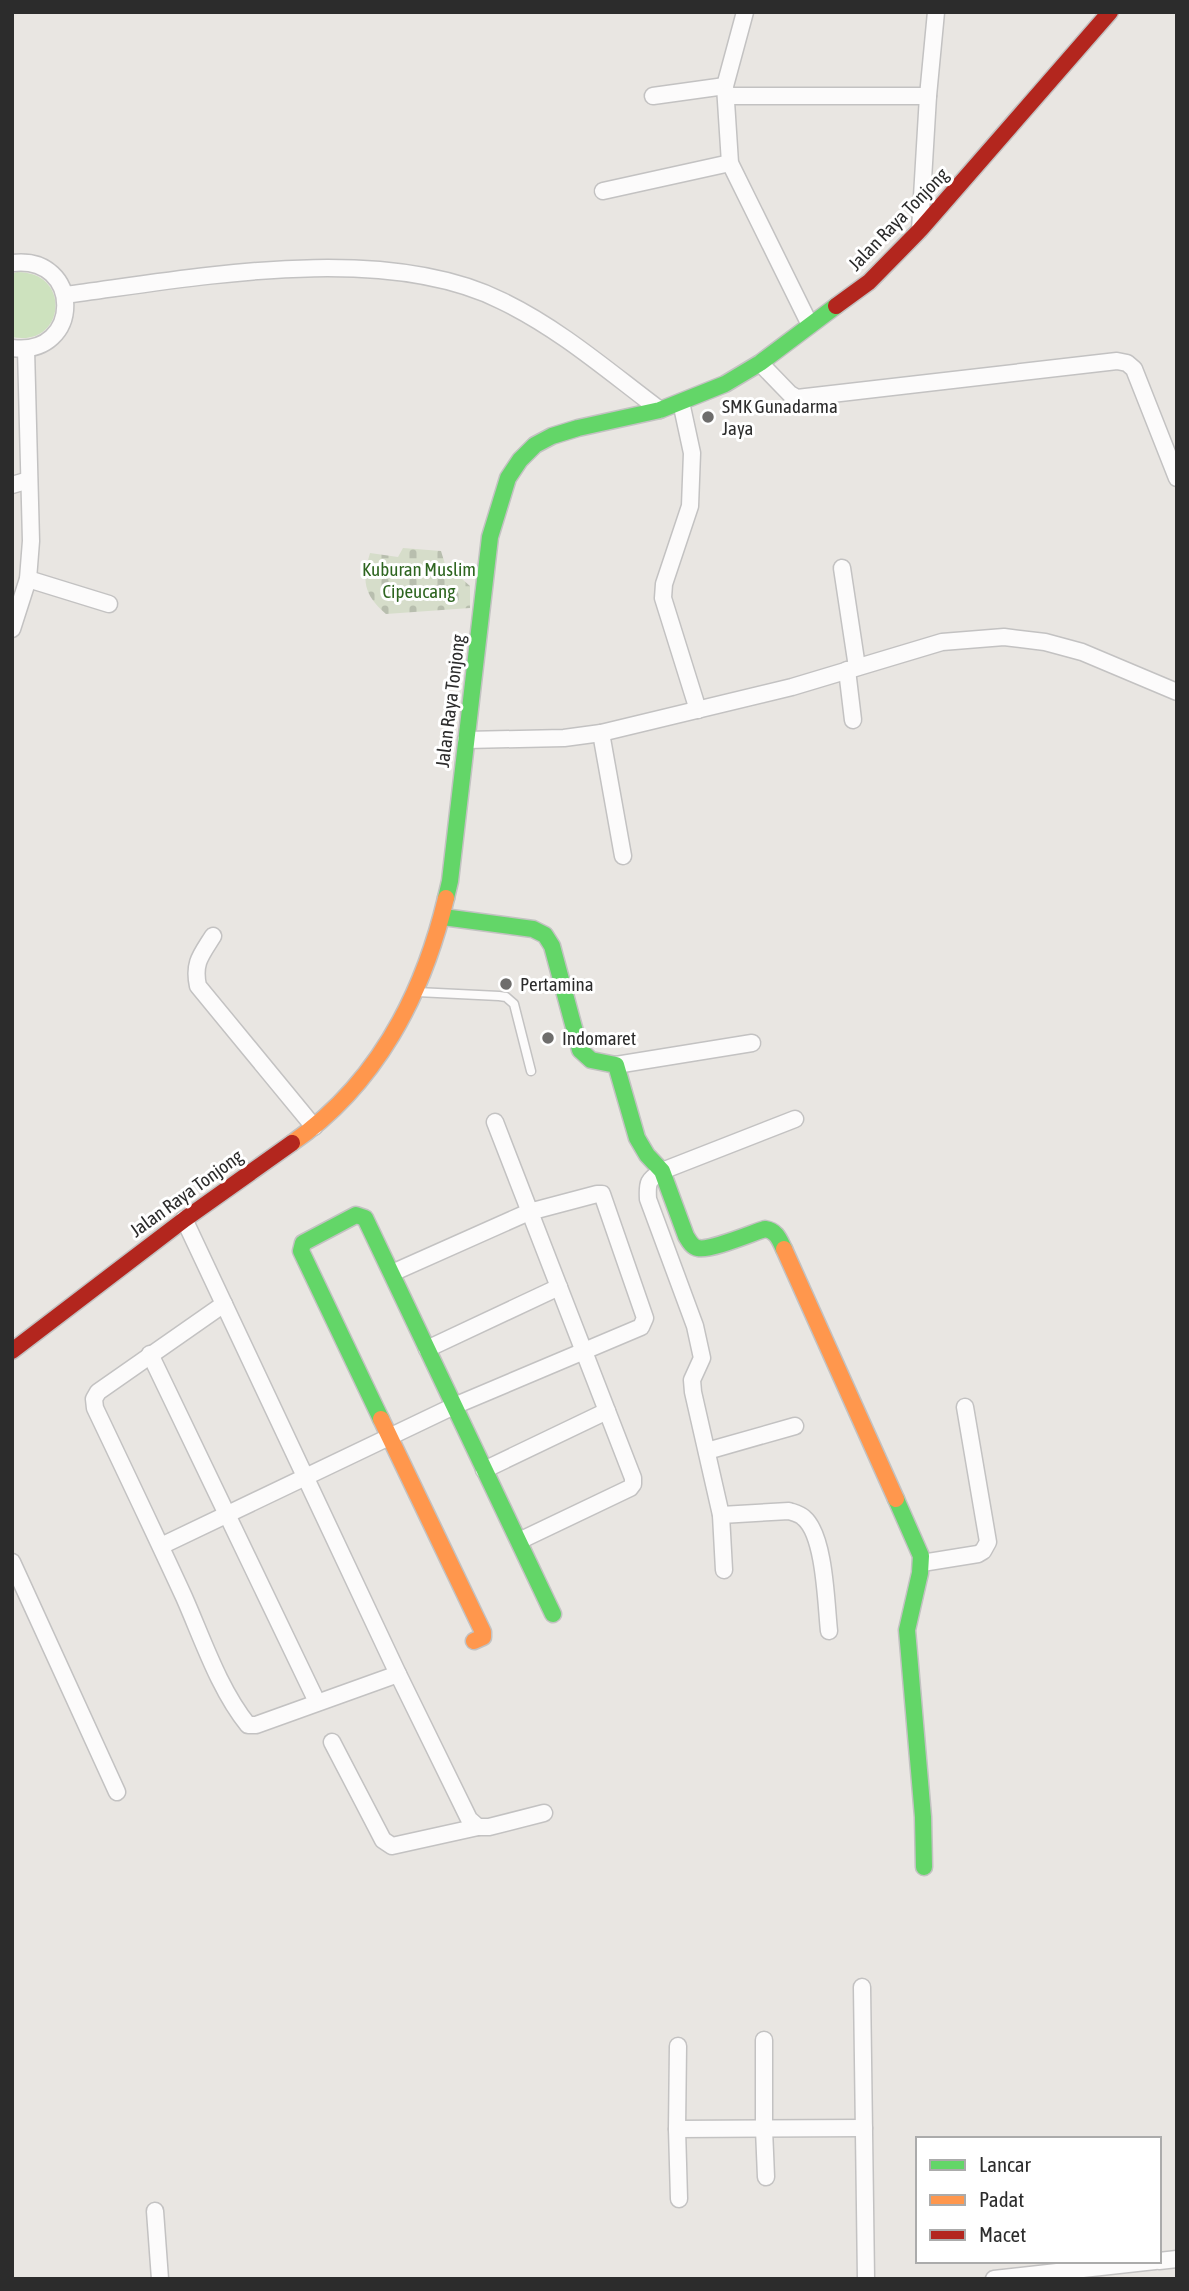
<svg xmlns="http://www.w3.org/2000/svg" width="1189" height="2291" font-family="'Asap Condensed',sans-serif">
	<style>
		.grass { fill: #cde2be }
		.cemetery { fill: url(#cemetery-stones) }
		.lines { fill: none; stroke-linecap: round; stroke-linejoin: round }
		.lane-casing { stroke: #c3c2c2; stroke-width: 11 }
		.street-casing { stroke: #c3c2c2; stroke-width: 19 }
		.fast-casing { stroke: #c3c2c2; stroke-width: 19 }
		.slow-casing { stroke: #c3c2c2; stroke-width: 19 }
		.jam-casing { stroke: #c3c2c2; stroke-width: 19 }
		.lane { stroke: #fcfbfb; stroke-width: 8 }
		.street { stroke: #fcfbfb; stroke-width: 16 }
		.fast { stroke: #63d668; stroke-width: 16 }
		.slow { stroke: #ff974d; stroke-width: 16 }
		.jam { stroke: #b3261e; stroke-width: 16 }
		.poi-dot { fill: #6e6d6c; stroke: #fff; stroke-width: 2.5 }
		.labels { text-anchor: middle; stroke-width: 6; stroke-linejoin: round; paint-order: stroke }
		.street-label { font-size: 19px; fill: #2c2c2c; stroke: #fff }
		.poi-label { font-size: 19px; fill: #2c2c2c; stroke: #fff; text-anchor: start }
		.park-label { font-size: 19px; fill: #2e6520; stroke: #fff }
	</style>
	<defs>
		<pattern id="cemetery-stones" width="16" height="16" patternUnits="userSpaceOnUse" patternTransform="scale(1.75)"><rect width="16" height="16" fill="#d6ddca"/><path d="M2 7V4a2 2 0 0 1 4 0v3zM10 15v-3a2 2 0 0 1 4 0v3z" fill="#b8beae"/></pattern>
	</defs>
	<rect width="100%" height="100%" fill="#e9e6e2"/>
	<path class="grass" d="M17,272C73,272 65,348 12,337V274Z"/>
	<path class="cemetery" d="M403,548L441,551L445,564L470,586V608L386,614C363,594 362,580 370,553L398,557Z"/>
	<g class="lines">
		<g class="lane-casing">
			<path id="lane" d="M417,992L499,996L506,997L514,1004L531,1071"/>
		</g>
		<g class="street-casing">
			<g id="street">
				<path d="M745,12L725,86L730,163L810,325"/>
				<path d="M653,96L725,86"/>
				<path d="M726,96H928"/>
				<path d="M603,191L730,163"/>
				<path d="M920,230L928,96L936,12"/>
				<path d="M12,263C83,254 83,357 12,348"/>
				<path d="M65,295C194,278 382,241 502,301C560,329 608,371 660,410"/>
				<path d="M760,363L790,394L797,398L1117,361L1127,363L1134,369L1177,478"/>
				<path d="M681,402L692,453L690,506L664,584L663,598L698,710"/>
				<path d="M12,485L29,480"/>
				<path d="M842,568L857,667"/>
				<path d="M28,579L109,604"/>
				<path d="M12,629L28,579L31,541L26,349"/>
				<path d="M847,670L853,720"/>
				<path d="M601,733L623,856"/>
				<path d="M466,740L564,738L601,733L792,687L942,642L1004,637L1045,642L1082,652L1177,692"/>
				<path d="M213,936C201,955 193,963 198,986L314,1127"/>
				<path d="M616,1065L752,1043"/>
				<path d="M495,1122L633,1478V1484L630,1488L519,1541"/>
				<path d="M184,1219L398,1674L469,1819L478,1827H489L544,1813"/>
				<path d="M224,1304L98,1392L94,1399L95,1408C125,1471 155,1534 184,1597C203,1640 219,1689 248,1725H256L398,1674"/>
				<path d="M427,1349L559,1287"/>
				<path d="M150,1354L317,1702"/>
				<path d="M707,1451L795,1426"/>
				<path d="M484,1470L607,1411"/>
				<path d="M721,1515L789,1511C795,1513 800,1514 804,1518C825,1536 826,1604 829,1631"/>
				<path d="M161,1546L454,1406L641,1327L645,1318L602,1194H597L529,1212L392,1273"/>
				<path d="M12,1562L117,1792"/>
				<path d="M922,1563L978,1554L983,1551L988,1542L965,1407"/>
				<path d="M724,1570L721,1515L693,1392L692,1380L702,1358L695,1326L648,1199C647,1182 648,1180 662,1171L795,1119"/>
				<path d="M332,1742L383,1840L392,1846L478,1827"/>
				<path d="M862,1987L866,2279"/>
				<path d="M764,2040V2129L766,2177"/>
				<path d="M678,2046L677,2129L679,2199"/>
				<path d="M677,2129L864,2128"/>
				<path d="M155,2211L160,2279"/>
				<path d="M1159,2261L1177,2259"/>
				<path d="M994,2279L1155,2261"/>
			</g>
		</g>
		<g class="fast-casing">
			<g id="fast">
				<path d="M446,898L450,881L490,537L508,478L520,460L535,445L552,436L578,428L660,410L725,384L760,363L836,306"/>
				<path d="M443,917L533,929L545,935L552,946L580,1050L591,1060L616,1065L637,1138L647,1155L662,1171L686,1236C689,1241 692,1247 698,1248C710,1251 752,1233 765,1229C777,1231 779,1239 784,1249"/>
				<path d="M381,1419L301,1251L303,1243L356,1215L365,1218L553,1614"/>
				<path d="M896,1499L921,1556L920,1573L907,1630L923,1817L924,1867"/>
			</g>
		</g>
		<g class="slow-casing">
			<g id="slow">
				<path d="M292,1143C376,1085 423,995 446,898"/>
				<path d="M784,1249L896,1499"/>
				<path d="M381,1419L483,1632V1637L474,1641"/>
			</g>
		</g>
		<g class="jam-casing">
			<g id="jam">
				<path d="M836,306L869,282L920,230L1110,12"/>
				<path d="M12,1351L185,1219L292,1143"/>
			</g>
		</g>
		<use href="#lane" class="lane"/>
		<use href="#street" class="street"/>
		<use href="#fast" class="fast"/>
		<use href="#slow" class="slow"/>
		<use href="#jam" class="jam"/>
	</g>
	<g class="poi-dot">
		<circle cx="708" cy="417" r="7"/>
		<circle cx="506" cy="984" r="7"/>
		<circle cx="548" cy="1038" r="7"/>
	</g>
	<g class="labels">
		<g class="street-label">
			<text transform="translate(898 219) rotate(-46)" y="7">Jalan Raya Tonjong</text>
			<text transform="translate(450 701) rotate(-83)" y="7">Jalan Raya Tonjong</text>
			<text transform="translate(186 1193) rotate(-36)" y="7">Jalan Raya Tonjong</text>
		</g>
		<g class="poi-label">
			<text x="722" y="413">SMK Gunadarma<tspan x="722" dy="22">Jaya</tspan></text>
			<text x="520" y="991">Pertamina</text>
			<text x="562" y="1045">Indomaret</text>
		</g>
		<g class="park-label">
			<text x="419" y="576">Kuburan Muslim<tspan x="419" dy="22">Cipeucang</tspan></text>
		</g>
	</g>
	<rect width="1189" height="2291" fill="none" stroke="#2c2c2c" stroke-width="28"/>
	<rect x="916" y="2137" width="245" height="126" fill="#ffffff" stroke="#ababab" stroke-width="2"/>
	<rect x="930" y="2160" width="35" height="10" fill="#63d668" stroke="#ababab" stroke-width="2"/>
	<text x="979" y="2172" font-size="21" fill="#2c2c2c">Lancar</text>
	<rect x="930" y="2195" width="35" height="10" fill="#ff974d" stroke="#ababab" stroke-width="2"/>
	<text x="979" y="2207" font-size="21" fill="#2c2c2c">Padat</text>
	<rect x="930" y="2230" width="35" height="10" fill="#b3261e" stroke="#ababab" stroke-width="2"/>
	<text x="979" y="2242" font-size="21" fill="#2c2c2c">Macet</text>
</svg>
